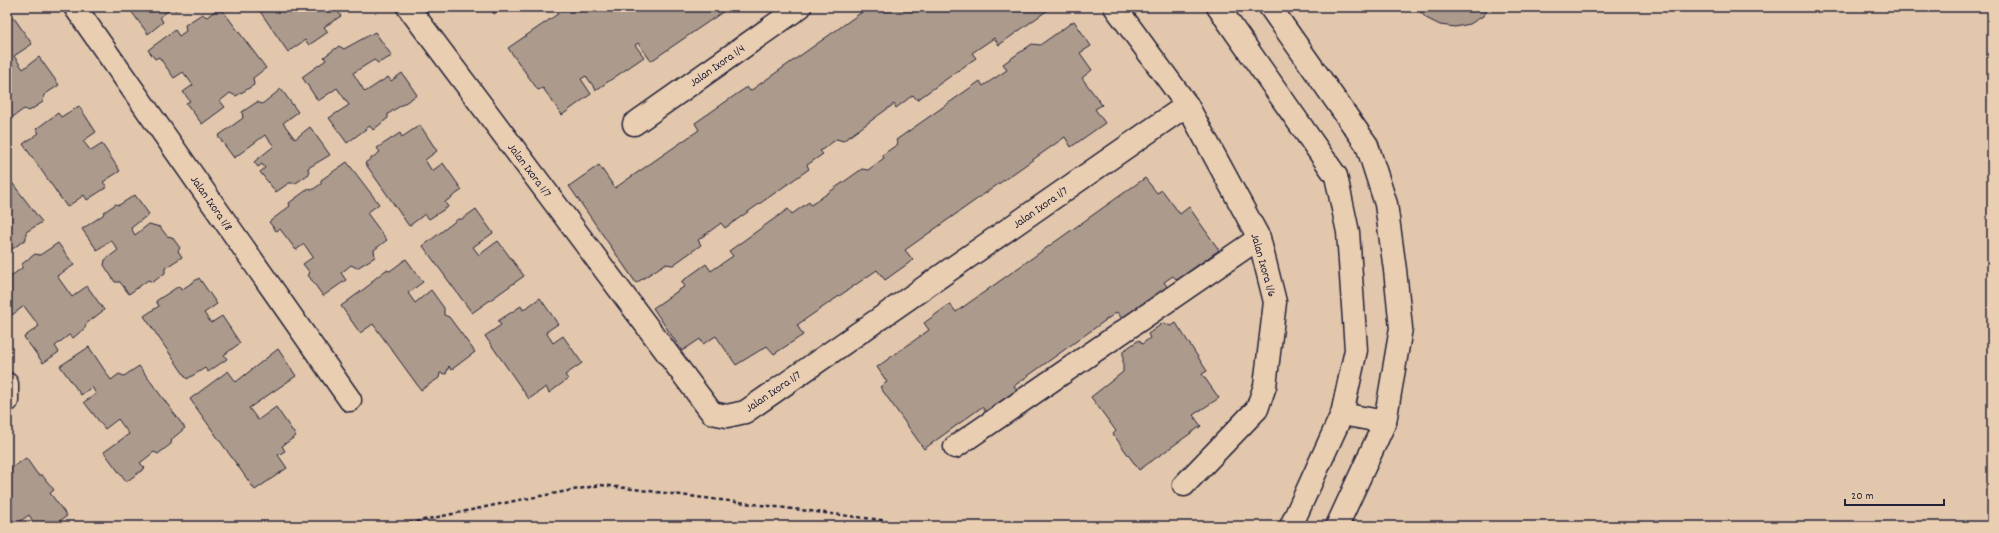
<svg xmlns="http://www.w3.org/2000/svg" width="1999" height="533" font-family="Dekko,sans-serif">
	<style>
		.building { fill: #ac9a8c; stroke: #22223b }
		.lines { fill: none; stroke-linecap: round; stroke-linejoin: round }
		.minor-casing { stroke: #22223b; stroke-width: 25 }
		.path { stroke: #22223b; stroke-width: 2.5; stroke-dasharray: 4 3; stroke-linecap: butt }
		.minor { stroke: #eaceb1; stroke-width: 22 }
		.labels { text-anchor: middle; stroke-width: 3; stroke-linejoin: round; paint-order: stroke }
		.street-label { font-size: 12px; fill: #22223b; stroke: #eaceb1 }
	</style>
	<rect width="100%" height="100%" fill="#e2c7ac"/>
	<filter id="ink" filterUnits="userSpaceOnUse"><feTurbulence type="fractalNoise" baseFrequency=".025" numOctaves="2"/><feDisplacementMap in="SourceGraphic" scale="8" xChannelSelector="R" yChannelSelector="G"/><feConvolveMatrix kernelMatrix="1 2 1 2 8 2 1 2 1" color-interpolation-filters="sRGB"/></filter>
	<g filter="url(#ink)">
		<g class="building">
			<path d="M128,7H181L176,10L171,9L160,17L163,22L148,34Z"/>
			<path d="M220,7L266,68L253,78L254,85L236,96L230,93L220,101L225,107L202,124L186,103L190,101L183,92L193,85L183,72L174,78L159,57L155,59L148,50L175,30L179,36L186,31L185,25L202,14L207,17Z"/>
			<path d="M257,7H335L341,16L324,27L328,32L309,45L305,40L288,52Z"/>
			<path d="M489,7H503L494,14Z"/>
			<path d="M568,7H730L651,61L638,43L635,45L644,57L596,90L586,76L581,79L591,94L562,115L543,88L538,90L508,48Z"/>
			<path d="M858,7H1052L999,45L994,38L972,53L976,58L917,100L913,95L896,108L894,104L843,141L837,139L820,151L823,154L807,165L809,169L725,228L721,223L698,240L701,245L673,265L665,264L636,283L569,186L599,165L615,188L699,130L695,123L747,87L750,91L862,12Z"/>
			<path d="M1416,7H1489L1483,16L1470,24L1455,27L1440,25L1426,18Z"/>
			<path d="M14,18L32,44L14,56L23,69L39,57L59,85L44,95L43,102L29,111L24,109L7,121V23Z"/>
			<path d="M1074,21L1091,46L1080,53L1092,70L1082,78L1102,105L1095,109L1105,123L1071,147L1065,137L905,250L913,260L885,280L877,270L797,325L803,335L774,354L767,346L736,365L716,336L703,344L700,339L682,351L653,308L685,286L681,282L706,264L711,271L733,256L729,251L788,209L792,214L809,202L811,205L862,169L868,170L884,158L882,155L898,144L896,140L980,81L983,86L1007,70L1003,64L1032,44L1040,45Z"/>
			<path d="M375,32L392,56L378,63L374,60L353,73L365,92L388,77L391,81L402,73L417,95L388,114V118L373,130L370,126L347,143L329,118L349,105L337,88L318,101L302,77L326,60L324,57L339,46L344,49Z"/>
			<path d="M281,89L298,112L283,123L295,139L310,127L330,155L308,168L309,174L296,183H289L276,192L260,172L265,168L262,164L258,167L254,162L274,146L265,135L234,158L218,136L243,118L242,112L257,102L262,104Z"/>
			<path d="M79,106L96,132L83,141L91,151L102,144L120,171L103,182L107,187L87,200L84,195L67,207L23,144L39,133L36,129L58,113L61,117Z"/>
			<path d="M420,125L437,151L425,160L432,171L443,163L462,190L445,202L448,207L429,219L425,214L409,226L365,163L380,152L377,148L400,133L402,137Z"/>
			<path d="M347,162L379,204L367,213L387,240L374,250L375,257L357,268L351,265L341,273L346,280L323,296L308,275L310,273L303,264L313,257L304,244L296,250L280,229L276,231L269,222L290,206L289,203L308,189L312,190L321,184V180Z"/>
			<path d="M7,176L42,222L26,232V239L11,250L7,248Z"/>
			<path d="M1145,178L1157,193L1162,190L1180,214L1189,207L1219,250L1177,280L1173,276L1164,282L1168,288L1123,320L1117,312L1014,386L1017,390L986,412L982,407L924,449L880,387L887,382L877,367L929,330L924,323L950,304L956,312Z"/>
			<path d="M135,195L149,214L131,228L135,235L149,224L160,227L167,236L172,237L180,248L178,251L182,257L165,268V273L153,282L148,280L129,294L120,282H115L104,265L105,260L118,250L111,240L97,250L82,229L103,215L104,212L116,204L119,205Z"/>
			<path d="M476,209L493,233L473,247L479,255L498,241L524,276L472,313L423,246L458,219H462Z"/>
			<path d="M58,243L74,265L57,276L72,297L87,286L104,310L86,324L85,328L73,338L69,335L55,346L59,352L43,363L24,337L39,326L24,306L12,315L7,308V279L22,268V264L35,254L40,255Z"/>
			<path d="M406,259L423,282L408,293L415,303L431,290L444,308V315L449,317L475,352L451,370L449,366L446,374L440,373L439,378L421,390L373,324L360,333L341,306L372,283V281L386,270L390,271Z"/>
			<path d="M199,278L217,304L204,313L211,323L222,316L240,343L224,355L227,359L208,372L205,368L187,379L144,316L159,306L156,301L179,286L181,290Z"/>
			<path d="M540,298L558,324L546,332L553,343L563,336L582,363L565,375L568,379L549,393L546,387L529,399L485,336L501,325L498,321L521,306L523,310Z"/>
			<path d="M1163,323L1171,326L1176,323L1207,371L1202,374L1219,398L1193,415L1201,426L1139,470L1113,434L1116,431L1091,397L1123,372V351L1139,340L1142,344L1150,338L1148,334Z"/>
			<path d="M89,347L111,380L119,374L124,376L139,366L185,428L172,439L171,444L158,454L154,452L140,463L145,468L126,482L104,452L129,434L118,419L105,429L84,402L96,394L92,387L81,395L60,366Z"/>
			<path d="M278,349L296,376L249,408L258,420L276,407L296,436L282,446L285,451L278,455L287,468L255,490L190,399L228,371L236,382Z"/>
			<path d="M26,458L38,475H42L54,490L50,493L67,516L52,526H36L29,515L13,526H7V489L9,487L7,471Z"/>
		</g>
		<g class="lines">
			<g class="minor-casing">
				<g id="minor">
					<path d="M75,7L350,400"/>
					<path d="M408,7L712,413L727,416L745,412L1187,105"/>
					<path d="M1115,7L1187,105L1259,238L1275,302L1265,386L1257,409L1184,485"/>
					<path d="M1218,7L1336,176L1348,232L1356,350L1342,414L1291,526"/>
					<path d="M1270,7L1367,145L1386,204L1395,270L1401,328L1385,422L1337,526"/>
					<path d="M634,124L800,7"/>
					<path d="M7,384V401"/>
					<path d="M1342,414L1385,422"/>
					<path d="M955,447L1259,238"/>
				</g>
			</g>
			<path class="path" d="M395,526L519,500L601,485L881,520L900,526"/>
			<use href="#minor" class="minor"/>
		</g>
	</g>
	<g class="labels">
		<g class="street-label">
			<text transform="translate(717 65) rotate(-35)" y="4">Jalan Ixora 1/4</text>
			<text transform="translate(530 170) rotate(53)" y="4">Jalan Ixora 1/7</text>
			<text transform="translate(212 203) rotate(55)" y="4">Jalan Ixora 1/8</text>
			<text transform="translate(1040 207) rotate(-35)" y="4">Jalan Ixora 1/7</text>
			<text transform="translate(1264 265) rotate(74)" y="4">Jalan Ixora 1/6</text>
			<text transform="translate(773 391) rotate(-34)" y="4">Jalan Ixora 1/7</text>
		</g>
	</g>
	<rect width="1999" height="533" fill="none" stroke="#eaceb1" stroke-width="24"/>
	<rect x="12" y="12" width="1975" height="509" fill="none" stroke="#22223b" stroke-width="1.5" filter="url(#ink)"/>
	<path d="M1845 499v6h99v-6" fill="none" stroke="#22223b" stroke-width="2"/>
	<text x="1851" y="499" font-size="12" fill="#22223b" stroke="#eaceb1" stroke-width="3" paint-order="stroke">20 m</text>
</svg>
